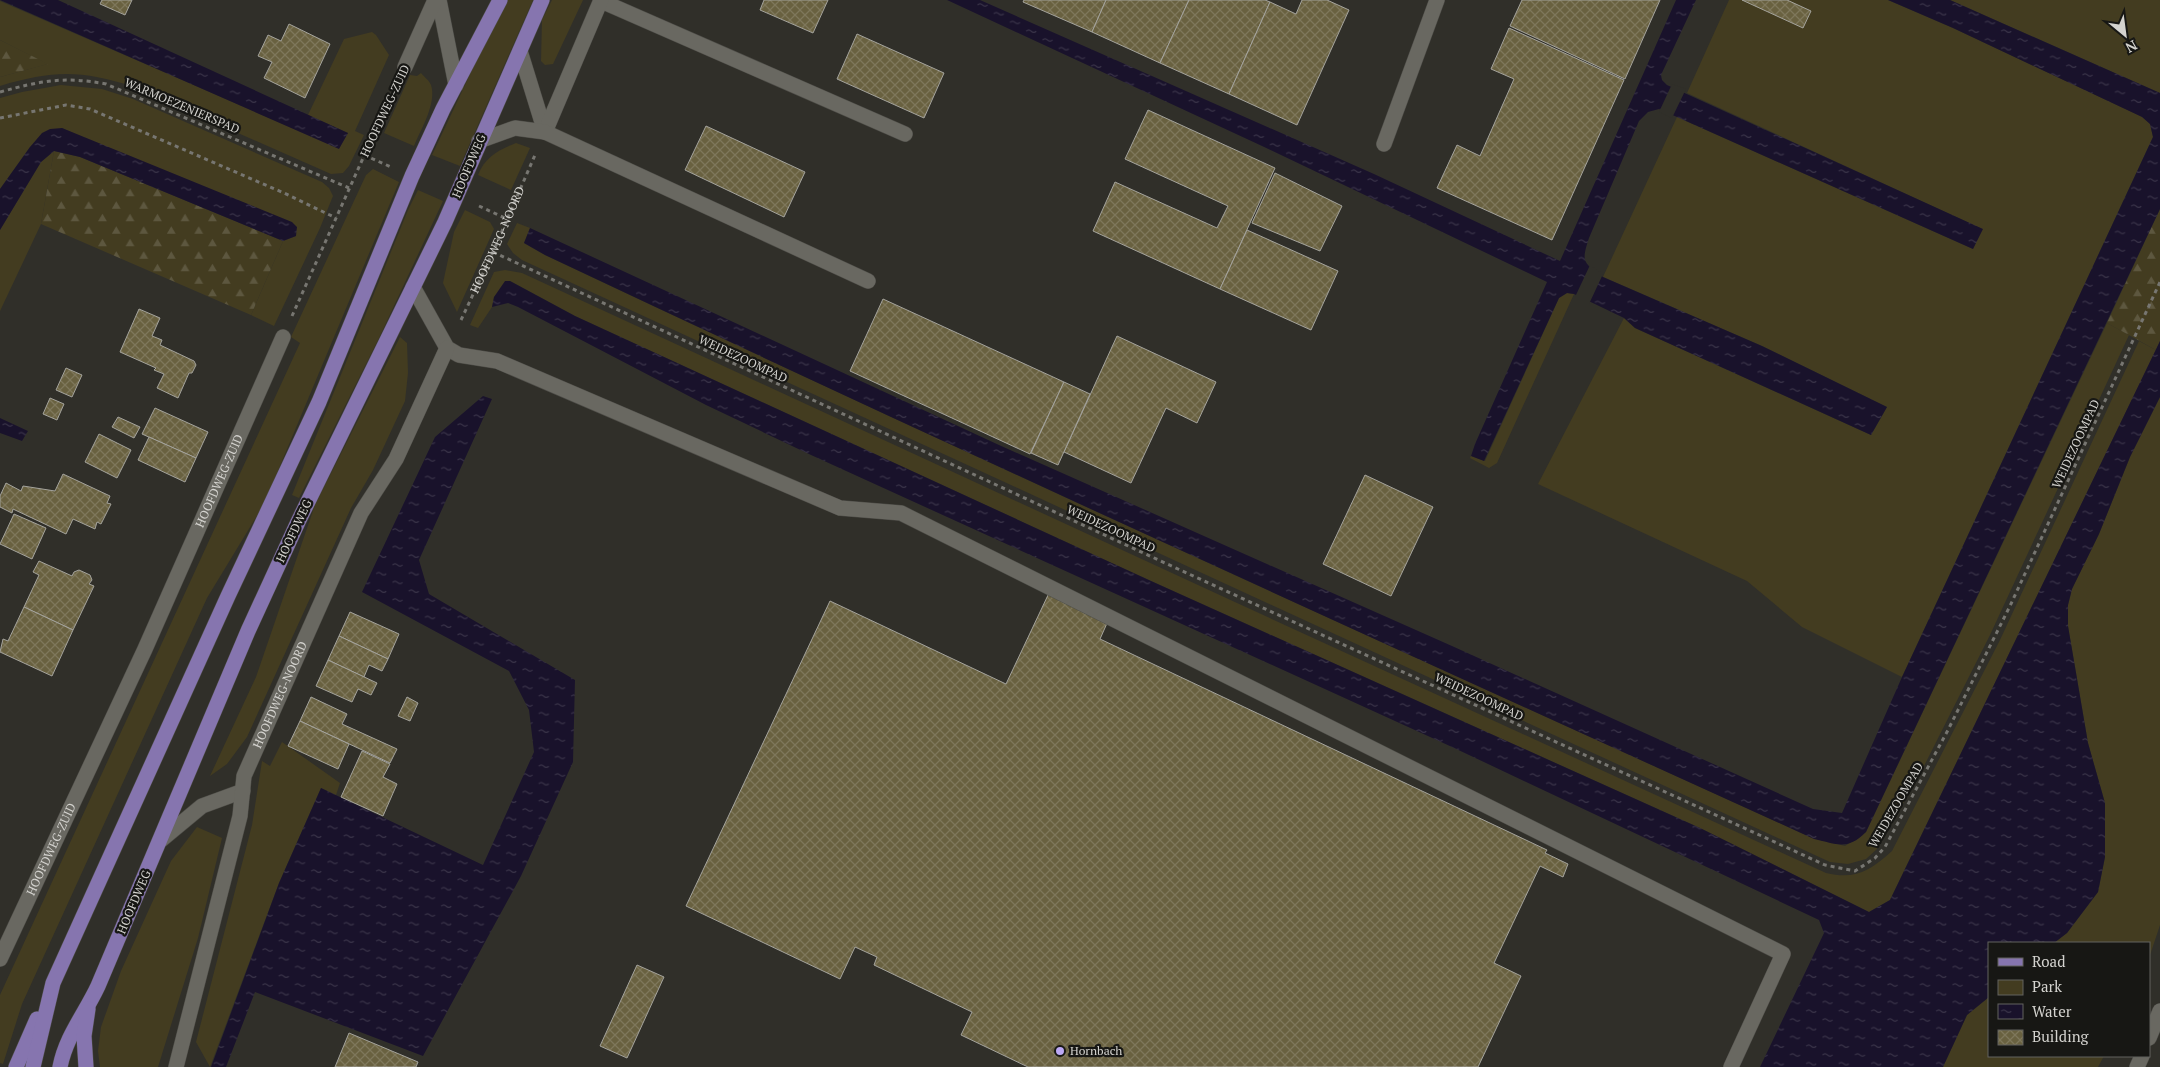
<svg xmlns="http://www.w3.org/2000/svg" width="2160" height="1067" font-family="'PT Serif',serif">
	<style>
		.green { fill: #433c20 }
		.forest { fill: url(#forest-firs) }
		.water { fill: url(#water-ripples) }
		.pier { fill: #302f29 }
		.building { fill: url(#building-cross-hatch); stroke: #a4a39c }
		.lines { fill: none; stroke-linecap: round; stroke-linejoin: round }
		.minor-casing { stroke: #4d4c47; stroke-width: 16 }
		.major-casing { stroke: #4d4c47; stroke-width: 16 }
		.path { stroke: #777671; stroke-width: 3; stroke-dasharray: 4 4; stroke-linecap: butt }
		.minor { stroke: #696861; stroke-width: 15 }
		.major { stroke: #8675af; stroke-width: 15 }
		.poi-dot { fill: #bca9f5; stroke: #171714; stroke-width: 2 }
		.labels { text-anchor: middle; stroke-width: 4.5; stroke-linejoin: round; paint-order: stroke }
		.street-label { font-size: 12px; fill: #d4d3cf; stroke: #171714 }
		.poi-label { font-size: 12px; fill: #d4d3cf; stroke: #171714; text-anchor: start }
	</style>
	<defs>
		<pattern id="forest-firs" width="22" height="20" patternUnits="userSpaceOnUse" patternTransform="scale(1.25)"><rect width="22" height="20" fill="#433c20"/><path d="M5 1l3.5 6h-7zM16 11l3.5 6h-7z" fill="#5d573f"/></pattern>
		<pattern id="water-ripples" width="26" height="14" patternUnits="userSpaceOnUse" patternTransform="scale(1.25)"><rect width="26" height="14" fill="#19122b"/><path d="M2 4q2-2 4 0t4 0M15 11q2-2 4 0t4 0" fill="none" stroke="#3a3449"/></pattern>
		<pattern id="building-cross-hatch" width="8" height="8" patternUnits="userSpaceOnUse" patternTransform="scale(1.25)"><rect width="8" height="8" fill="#696140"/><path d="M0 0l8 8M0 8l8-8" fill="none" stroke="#7e775b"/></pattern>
	</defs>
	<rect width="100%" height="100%" fill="#302f29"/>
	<g class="green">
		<path d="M508,0H533L460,166L432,155L489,34Z"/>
		<path d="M552,0H583L553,64L545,65L541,61L542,20Z"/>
		<path d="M1729,0H1888L1953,28L2143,117L2150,124L2153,137L1902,677L1802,627L1747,581L1538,484L1624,318L1635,328L1871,435L1887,407L1762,346L1603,277L1677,117L1973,249L1982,229L1687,93Z"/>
		<path d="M1950,0H2160V93Z"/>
		<path d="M0,1L339,148L348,133L308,115L344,39L372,32L376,35L389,55L355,131L364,135L349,166L343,173L331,174L134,87C81,70 54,70 0,86V77L47,64L0,40Z"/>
		<path d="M421,73C424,77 429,80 431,85C437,103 421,129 414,146L384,133L410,75L417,76Z"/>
		<path d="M61,85L102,89L133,99L322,182L329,188L333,196L320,228L274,326L251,315L283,241L296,236L62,128L30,147L0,189V98L22,92Z"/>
		<path d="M516,143L530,148L511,190L478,175C485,157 498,150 516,143Z"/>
		<path d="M54,151L41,224L0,311V230L41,162Z"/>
		<path d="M373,169L399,182L264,504L207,598L22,1004L3,1064L0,1063V995L300,343L291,337L366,175Z"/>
		<path d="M418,190L443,201L379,338L299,498L292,495L408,210Z"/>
		<path d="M465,210L490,222L494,229L457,312L443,283L454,232Z"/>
		<path d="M517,223L530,228L524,243L545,255C966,454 1390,646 1813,838L1845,846L1866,832L2107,323L2129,335L1990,635L1921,772L1877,849L1866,859L1848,864L1830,862L522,260L513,253L507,244Z"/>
		<path d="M505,270L522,273L1237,603L1826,873C1855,880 1870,871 1892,851L2000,640L2139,341L2156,350L1890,900L1869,912L1700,828L1151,581L575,316L510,281L494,297L492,307L478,328L470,325L494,272Z"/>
		<path d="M1567,293L1574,294L1497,463L1489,468L1470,458L1471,456L1485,461L1559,298Z"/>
		<path d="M400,337L407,343L408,373L405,401L373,470L351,508L247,737L227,764L210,776L256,677L315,505Z"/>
		<path d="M2160,397V925L2149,958V943H2054L2067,933L2098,892L2105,857V803L2088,743L2068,626V605L2072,589L2099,534L2130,457Z"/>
		<path d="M282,742L340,783L336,795L321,788L279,883L210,1067L196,1042L252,825L262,761L270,766Z"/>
		<path d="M197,827L222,838L198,938L158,1067H100L98,1051L101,1027L121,971L171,861Z"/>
		<path d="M1989,997V1056H2104L2098,1067H1943L1967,1015Z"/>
	</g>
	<g class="forest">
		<path d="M0,40L48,64L0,77Z"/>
		<path d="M54,151L80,157L283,241L251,315L41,224Z"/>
		<path d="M2160,209V341L2156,350L2107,323Z"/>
	</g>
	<g class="water">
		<path d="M0,0H58L348,133L339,149Z"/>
		<path d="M947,0H980L1374,174L1560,261L1676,0H1696L1661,75L1662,80L1667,85L1983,229L1973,249L1659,109L1648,112L1639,121L1589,238C1581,263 1583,262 1603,277L1762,346L1887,407L1871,435L1635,328L1624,318L1574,294L1567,293L1559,298L1484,461L1471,456L1475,444L1547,282L1262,146Z"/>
		<path d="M1888,0H1950L2160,93V209L1866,832C1847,851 1837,844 1814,839C1390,646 966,454 545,255L524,243L530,228L999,445L1452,646L1813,809L1842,813L1902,677L2153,137L2150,124L2142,117L1953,28Z"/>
		<path d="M62,128L292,222L297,227L296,236L283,241L80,157L54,151L41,162L0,230V189L30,147L42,133L50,129Z"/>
		<path d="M505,281H510L575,316L1151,581L1700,828L1869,912L1890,900L2160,341V397L2130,457L2099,534L2072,589L2068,605V626L2088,743L2105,803V857L2098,892L2067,933L2054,943H1989V997L1967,1015L1943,1067H1760L1824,933L1819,920L1452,747L811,455L706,405L518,307L508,303L492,307L494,297Z"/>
		<path d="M483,396L492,399L419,560L429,594L575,680L573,762L521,876L423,1056L255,992L226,1067H211L279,883L321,788L483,865L534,752L529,710L509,671L362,592L435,437Z"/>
		<path d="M0,418L28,431L22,441L0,433Z"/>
	</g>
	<g class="pier">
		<path d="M1672,84L1686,89L1672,118L1659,112Z"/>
		<path d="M1590,265L1603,274L1589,304L1575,297Z"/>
	</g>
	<g class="building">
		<path d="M102,0H132L125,15L100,4Z"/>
		<path d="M764,0H828L813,33L760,10Z"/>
		<path d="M1024,0H1106L1092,32L1023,2Z"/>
		<path d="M1106,0H1189L1160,63L1092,32Z"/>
		<path d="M1189,0H1265L1270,2L1229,94L1160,63Z"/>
		<path d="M1302,0H1327L1349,10L1297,125L1229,94L1270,2L1296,14Z"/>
		<path d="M1522,0H1660L1625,79L1510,26Z"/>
		<path d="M1742,0H1787L1811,11L1803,28Z"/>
		<path d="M289,24L330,44L305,98L264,78L272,62L258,56L268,35L281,41Z"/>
		<path d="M1509,28L1624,80L1552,240L1437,188L1457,145L1480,156L1514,79L1491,69Z"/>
		<path d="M857,34L944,73L924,118L837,79Z"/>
		<path d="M1148,110L1275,168L1220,289L1093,231L1115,182L1217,228L1228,206L1125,159Z"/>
		<path d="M706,126L805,172L784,217L685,170Z"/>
		<path d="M1275,173L1342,206L1320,251L1252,223Z"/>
		<path d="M1247,230L1338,271L1311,330L1220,289Z"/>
		<path d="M883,299L1064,382L1030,454L850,371Z"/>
		<path d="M139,309L160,318L152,336L162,340L160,345L194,361L196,365L192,373H189L178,398L157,388L164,374L154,370L156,368L120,352Z"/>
		<path d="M1117,336L1216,382L1197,423L1166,408L1131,483L1064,452Z"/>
		<path d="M66,368L82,375L72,397L56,390Z"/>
		<path d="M1064,382L1090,394L1058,465L1031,453Z"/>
		<path d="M50,398L64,404L57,420L43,414Z"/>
		<path d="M155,408L208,432L196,458L142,434Z"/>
		<path d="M118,417L140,427L134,438L112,427Z"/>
		<path d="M99,434L131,450L117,478L85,462Z"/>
		<path d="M149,437L196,458L185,482L138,460Z"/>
		<path d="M63,474L110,496L107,503L111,504L101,524L97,522L95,529L73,519L66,534L13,509L12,513L0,507V496L6,483L21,491L23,486L55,491Z"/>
		<path d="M1365,475L1433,507L1391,596L1323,564Z"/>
		<path d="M14,514L46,528L32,559L0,544Z"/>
		<path d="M39,561L72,576L74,572L79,570L90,575L92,580L89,584L94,586L73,630L24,607L39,575L33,572Z"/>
		<path d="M1049,593L1108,621L1100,639L1547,850L1545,853L1568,864L1563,877L1540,866L1494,963L1521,976L1478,1067H1028L961,1035L972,1012L874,965L877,957L855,947L840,979L686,906L830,601L1006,684Z"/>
		<path d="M24,607L73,630L52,676L0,652L3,639L8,641Z"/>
		<path d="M350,612L399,634L388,659L339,636Z"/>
		<path d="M339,636L388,659L382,671L369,665L364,677L328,660Z"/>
		<path d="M328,660L377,683L371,695L358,689L352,702L316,686Z"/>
		<path d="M311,697L347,714L342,724L397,749L390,763L300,721Z"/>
		<path d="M407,697L418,703L410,721L398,716Z"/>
		<path d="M300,721L349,744L338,769L288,746Z"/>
		<path d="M362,751L390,764L383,777L397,784L383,816L341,797Z"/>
		<path d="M637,965L664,977L627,1058L600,1046Z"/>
		<path d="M349,1033L418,1062L416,1067H335Z"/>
	</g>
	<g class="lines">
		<g class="minor-casing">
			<g id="minor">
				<path d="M439,0L456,85"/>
				<path d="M601,1L905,134"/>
				<path d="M520,51L545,132"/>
				<path d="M405,67L435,0"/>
				<path d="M545,132L601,0"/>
				<path d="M479,141L515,128L545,132L868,281"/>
				<path d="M1384,144L1437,0"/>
				<path d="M413,287L447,348L459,355L497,361L840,508L901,513L1783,954L1731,1067"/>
				<path d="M161,840L202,806L243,791"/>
				<path id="s2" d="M0,959L145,649L283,337"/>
				<path d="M2149,1038L2160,1011"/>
				<path id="s3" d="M176,1067L240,816L244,776L361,513L396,459L447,348"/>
				<path d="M2137,1067L2142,1056"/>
			</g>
		</g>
		<g class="major-casing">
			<g id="major">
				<path d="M16,1067L37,1019"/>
				<path d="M33,1067L53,983L228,596L319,402L412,176L443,109L500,0"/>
				<path d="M60,1067C66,1036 85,1014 98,986L248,631L298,522L445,222L542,0"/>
				<path d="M86,1067L84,1036L88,1009"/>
			</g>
		</g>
		<g class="path">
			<path d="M0,92C40,81 64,76 106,84L349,188"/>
			<path d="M0,118L66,105L90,109L284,193L336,218"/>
			<path d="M364,155L391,167"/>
			<path d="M479,206L507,219"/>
			<path d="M493,252L1178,569L1825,865L1855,871L1875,858L1885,847L1948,730L2010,606L2160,282"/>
			<path d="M292,316L395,87"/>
			<path id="s1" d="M461,320L493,252L535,155"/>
		</g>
		<use href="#minor" class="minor"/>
		<use href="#major" class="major"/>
	</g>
	<circle class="poi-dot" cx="1060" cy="1051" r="5"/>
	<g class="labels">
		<g class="street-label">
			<text transform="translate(182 106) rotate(23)" y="4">WARMOEZENIERSPAD</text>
			<text transform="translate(385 111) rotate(-65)" y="4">HOOFDWEG-ZUID</text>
			<text transform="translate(469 166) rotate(-67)" y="4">HOOFDWEG</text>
			<text dy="4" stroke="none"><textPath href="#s1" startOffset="88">HOOFDWEG-NOORD</textPath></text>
			<text transform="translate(743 359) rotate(25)" y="4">WEIDEZOOMPAD</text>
			<text transform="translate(2076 444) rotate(-65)" y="4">WEIDEZOOMPAD</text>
			<text dy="4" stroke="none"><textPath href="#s2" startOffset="526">HOOFDWEG-ZUID</textPath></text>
			<text transform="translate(1111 529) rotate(25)" y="4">WEIDEZOOMPAD</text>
			<text transform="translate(294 531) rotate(-65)" y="4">HOOFDWEG</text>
			<text dy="4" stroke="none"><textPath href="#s3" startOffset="388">HOOFDWEG-NOORD</textPath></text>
			<text transform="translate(1479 697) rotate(25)" y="4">WEIDEZOOMPAD</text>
			<text transform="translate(1896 805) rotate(-60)" y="4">WEIDEZOOMPAD</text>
			<text dy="4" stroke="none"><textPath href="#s2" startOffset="121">HOOFDWEG-ZUID</textPath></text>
			<text transform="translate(134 902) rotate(-67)" y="4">HOOFDWEG</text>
		</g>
		<g class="poi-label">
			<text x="1070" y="1055">Hornbach</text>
		</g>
	</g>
	<rect x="1988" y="942" width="162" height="115" fill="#171714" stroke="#63625f"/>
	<rect x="1998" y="958" width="25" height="8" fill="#8675af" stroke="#63625f"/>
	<text x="2032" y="967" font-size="15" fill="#d4d3cf">Road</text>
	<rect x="1998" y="980" width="25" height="15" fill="#433c20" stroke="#63625f"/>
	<text x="2032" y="992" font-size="15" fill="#d4d3cf">Park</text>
	<rect x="1998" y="1004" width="25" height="15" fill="url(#water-ripples)" stroke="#63625f"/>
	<text x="2032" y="1017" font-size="15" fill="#d4d3cf">Water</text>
	<rect x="1998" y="1030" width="25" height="15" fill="url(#building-cross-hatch)" stroke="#63625f"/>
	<text x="2032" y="1042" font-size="15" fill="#d4d3cf">Building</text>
	<g transform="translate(2125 35) rotate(151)" stroke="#171714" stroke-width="4" paint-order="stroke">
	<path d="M0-4L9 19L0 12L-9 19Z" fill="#d4d3cf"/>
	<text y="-8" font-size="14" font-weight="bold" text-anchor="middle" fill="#d4d3cf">N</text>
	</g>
</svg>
